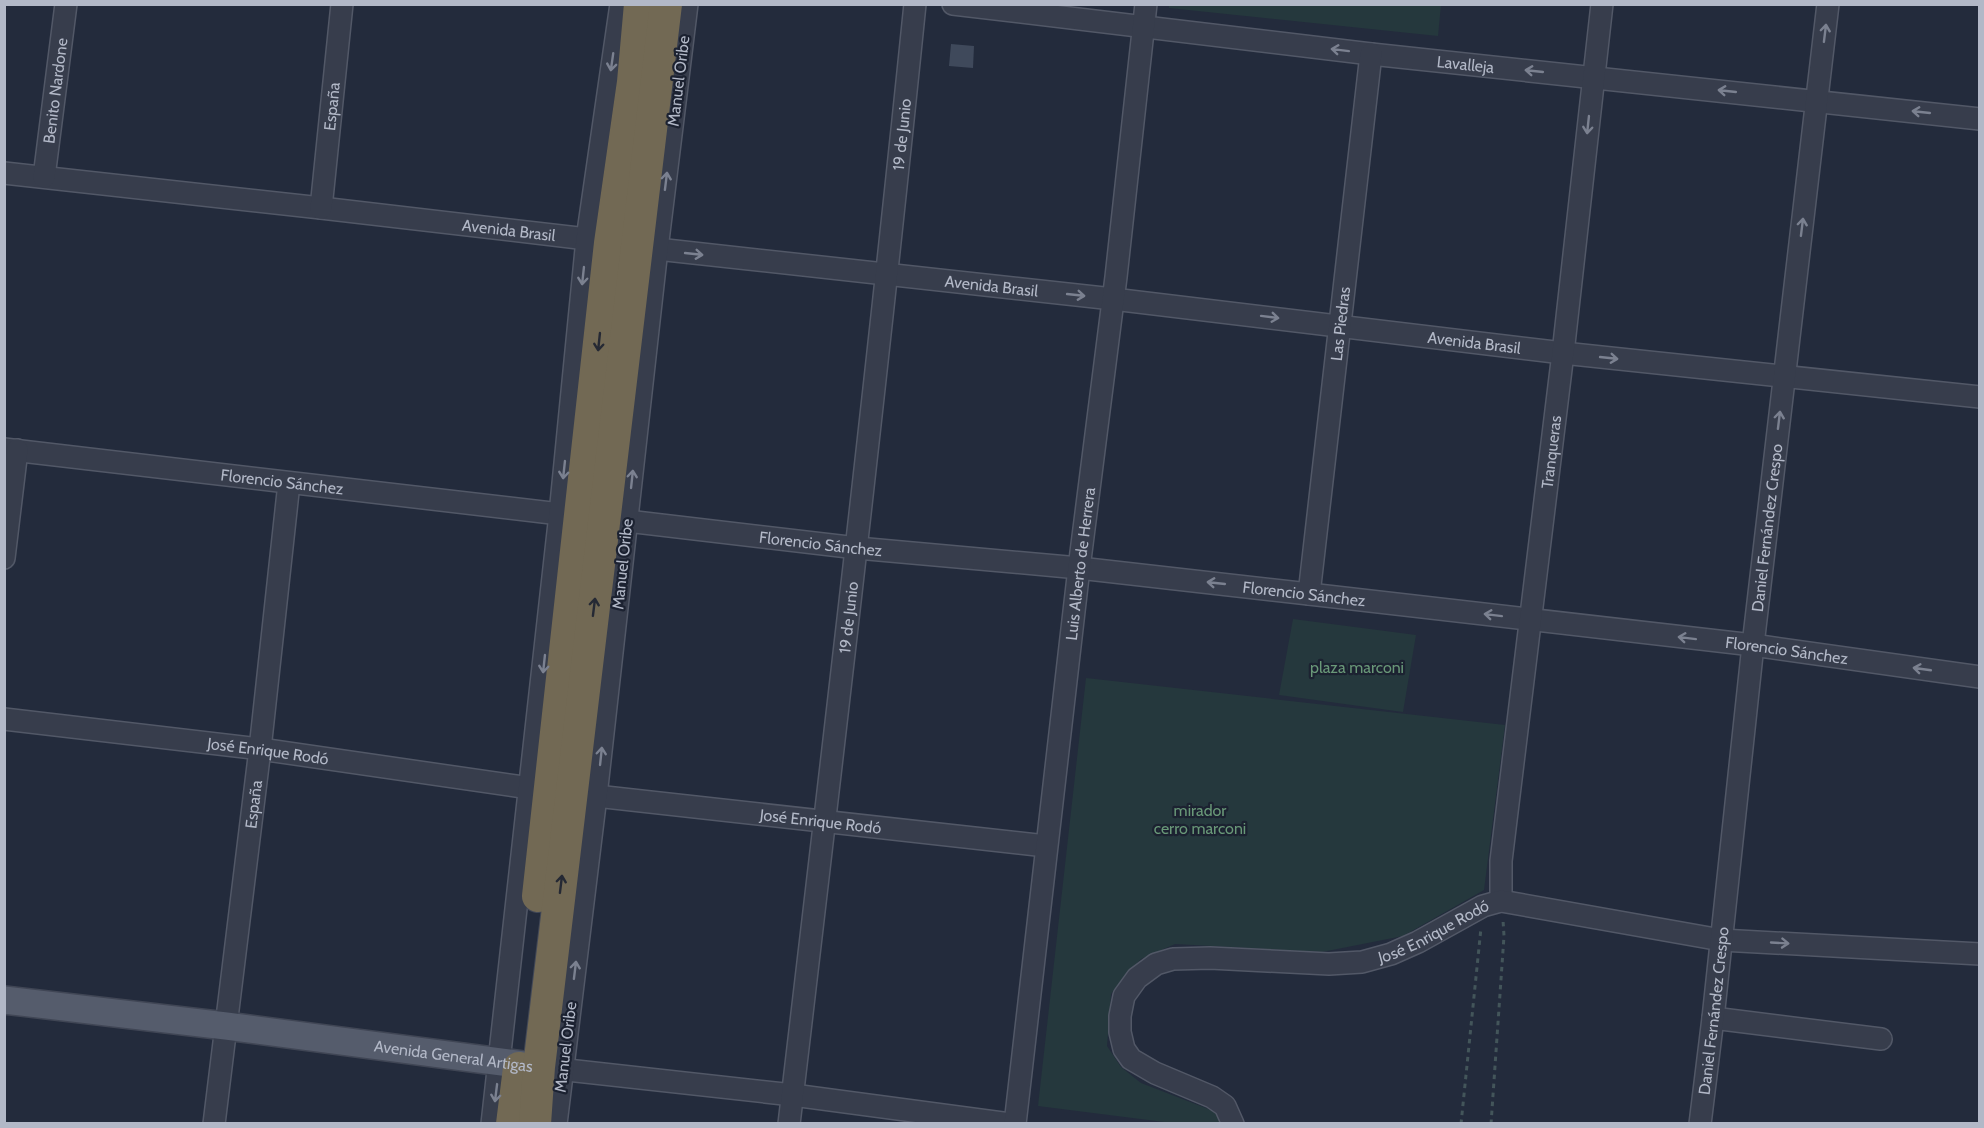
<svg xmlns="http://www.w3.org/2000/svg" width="1984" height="1128" font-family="Cabin,sans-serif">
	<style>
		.green { fill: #25383d }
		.building { fill: #3f495b }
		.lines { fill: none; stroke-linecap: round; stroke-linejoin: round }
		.minor-casing { stroke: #525867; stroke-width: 24 }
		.major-casing { stroke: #404655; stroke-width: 30 }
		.highway-casing { stroke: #424857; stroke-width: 34 }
		.path { stroke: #43555a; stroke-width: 3; stroke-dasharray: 4.5 4.5; stroke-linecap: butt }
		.minor { stroke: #373d4c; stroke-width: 21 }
		.major { stroke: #555c6c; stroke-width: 27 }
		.highway { stroke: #726954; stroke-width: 32 }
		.oneway { stroke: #7b8190 }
		.oneway2 { stroke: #252934 }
		.labels { text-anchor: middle; stroke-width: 4.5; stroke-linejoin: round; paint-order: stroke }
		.street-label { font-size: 16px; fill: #b2b8c7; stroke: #1c2231 }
		.park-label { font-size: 16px; fill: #699878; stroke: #1c2231 }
	</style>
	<rect width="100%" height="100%" fill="#232b3c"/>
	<g class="green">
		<path d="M1169,4H1441V5L1438,36L1169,8Z"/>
		<path d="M1293,619L1416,635L1403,712L1279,695Z"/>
		<path d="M1086,678L1505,725L1484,890L1403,936L1322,952L1175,944L1141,959L1123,978L1111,994L1107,1046L1121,1067L1141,1083L1216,1112L1221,1123H1172L1038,1106Z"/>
	</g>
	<path class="building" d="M951,44L974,46L973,68L949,66Z"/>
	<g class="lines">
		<g class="minor-casing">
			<g id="minor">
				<path id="s1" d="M953,4L1371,54L1980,119"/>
				<path id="s2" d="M4,173L321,208L587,239L657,249L1113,299L1563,353L1980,397"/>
				<path id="s3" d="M44,177L66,4"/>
				<path id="s4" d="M321,208L342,4"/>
				<path id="s5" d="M4,449L560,514"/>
				<path id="s6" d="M627,521L857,548L1079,568L1309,594L1753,645L1980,677"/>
				<path d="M4,558L17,450"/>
				<path id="s7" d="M1309,594L1371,54"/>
				<path id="s8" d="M4,719L260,749L530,788"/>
				<path id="s9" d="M596,796L1046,846"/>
				<path id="s10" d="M1501,901V861L1563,353L1602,4"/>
				<path d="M1713,1018L1881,1039"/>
				<path d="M549,1068L793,1095L1010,1124"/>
				<path id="s11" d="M214,1124L260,749L289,483"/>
				<path d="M492,1124L560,514L587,239L621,4"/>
				<path d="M556,1124L596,796L657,249L687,4"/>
				<path id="s12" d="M789,1124C833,751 877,378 915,4"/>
				<path id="s13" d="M1015,1124L1079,568L1116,277L1146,4"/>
				<path id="s14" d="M1233,1124L1225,1106L1212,1097L1155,1073L1131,1059L1124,1049L1120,1032V1016L1124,996L1137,978L1156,964L1173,959L1210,958L1329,964L1362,962L1391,954L1418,942L1483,906L1501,901L1721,940L1980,954"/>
				<path id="s15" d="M1700,1124L1713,1018L1753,645L1828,4"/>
			</g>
		</g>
		<g class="major-casing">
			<g id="major">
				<path id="s16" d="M4,1000L226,1026L539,1067"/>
			</g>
		</g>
		<g class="highway-casing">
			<g id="highway">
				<path d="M538,896L610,243L633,82L640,4"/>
				<path d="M512,1124L519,1068"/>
				<path d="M535,1124L539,1067L666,4"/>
			</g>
		</g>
		<g class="path">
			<path d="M1461,1124L1481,928"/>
			<path d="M1491,1124L1504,936L1503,920"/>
		</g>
		<use href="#minor" class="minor"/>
		<use href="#major" class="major"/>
		<use href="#highway" class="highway"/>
	</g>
	<defs><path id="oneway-shaft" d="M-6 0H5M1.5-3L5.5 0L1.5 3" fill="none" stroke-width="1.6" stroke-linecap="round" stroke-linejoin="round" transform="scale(1.5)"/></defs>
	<g class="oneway">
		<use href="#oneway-shaft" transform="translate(1825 33) rotate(-83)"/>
		<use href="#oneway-shaft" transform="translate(1340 50) rotate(-173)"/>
		<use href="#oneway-shaft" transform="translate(612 62) rotate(98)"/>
		<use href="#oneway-shaft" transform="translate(1534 71) rotate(-174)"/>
		<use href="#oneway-shaft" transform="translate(1727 91) rotate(-174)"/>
		<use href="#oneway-shaft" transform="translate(1921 112) rotate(-174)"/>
		<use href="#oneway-shaft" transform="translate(1588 125) rotate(96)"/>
		<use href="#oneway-shaft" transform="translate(666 181) rotate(-83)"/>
		<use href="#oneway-shaft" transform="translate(1802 227) rotate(-83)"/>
		<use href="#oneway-shaft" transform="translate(694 254) rotate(6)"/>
		<use href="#oneway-shaft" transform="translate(583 276) rotate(96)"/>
		<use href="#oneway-shaft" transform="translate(1076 295) rotate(6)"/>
		<use href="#oneway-shaft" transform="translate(1270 317) rotate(7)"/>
		<use href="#oneway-shaft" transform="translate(1609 358) rotate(6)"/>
		<use href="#oneway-shaft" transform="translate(1779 420) rotate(-83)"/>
		<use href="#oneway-shaft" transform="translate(564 470) rotate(96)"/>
		<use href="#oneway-shaft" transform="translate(632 479) rotate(-84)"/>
		<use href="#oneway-shaft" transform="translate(1216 583) rotate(-174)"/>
		<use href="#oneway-shaft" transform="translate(1493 615) rotate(-173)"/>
		<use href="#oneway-shaft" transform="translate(1687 638) rotate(-173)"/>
		<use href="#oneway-shaft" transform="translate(544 664) rotate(96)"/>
		<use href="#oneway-shaft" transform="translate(1922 669) rotate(-172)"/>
		<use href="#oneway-shaft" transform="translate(601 756) rotate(-84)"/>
		<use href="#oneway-shaft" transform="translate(1780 943) rotate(3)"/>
		<use href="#oneway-shaft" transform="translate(575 970) rotate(-83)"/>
		<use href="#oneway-shaft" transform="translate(496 1093) rotate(97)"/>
	</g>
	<g class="oneway2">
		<use href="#oneway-shaft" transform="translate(599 342) rotate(96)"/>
		<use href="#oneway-shaft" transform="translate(594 607) rotate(-83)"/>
		<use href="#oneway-shaft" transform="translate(561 884) rotate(-83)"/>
	</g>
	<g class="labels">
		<g class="street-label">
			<text dy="6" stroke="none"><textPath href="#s1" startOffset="516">Lavalleja</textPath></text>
			<text transform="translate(678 81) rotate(-83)" y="6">Manuel Oribe</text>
			<text dy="6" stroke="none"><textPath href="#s3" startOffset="87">Benito Nardone</textPath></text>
			<text dy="6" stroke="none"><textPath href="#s4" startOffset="102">España</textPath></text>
			<text dy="6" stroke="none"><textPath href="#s12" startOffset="996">19 de Junio</textPath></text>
			<text dy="6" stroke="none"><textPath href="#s2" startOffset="508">Avenida Brasil</textPath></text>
			<text dy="6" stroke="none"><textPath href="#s2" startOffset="994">Avenida Brasil</textPath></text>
			<text dy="6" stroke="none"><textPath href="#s7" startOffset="272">Las Piedras</textPath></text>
			<text dy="6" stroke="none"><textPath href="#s2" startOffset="1480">Avenida Brasil</textPath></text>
			<text dy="6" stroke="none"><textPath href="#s10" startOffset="452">Tranqueras</textPath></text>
			<text dy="6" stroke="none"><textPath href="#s5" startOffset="280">Florencio Sánchez</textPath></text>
			<text dy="6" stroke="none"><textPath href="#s15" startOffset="600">Daniel Fernández Crespo</textPath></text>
			<text dy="6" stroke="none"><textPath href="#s6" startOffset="195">Florencio Sánchez</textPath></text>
			<text transform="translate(622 564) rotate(-84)" y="6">Manuel Oribe</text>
			<text dy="6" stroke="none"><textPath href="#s13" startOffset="564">Luis Alberto de Herrera</textPath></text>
			<text dy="6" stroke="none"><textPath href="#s6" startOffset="681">Florencio Sánchez</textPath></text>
			<text dy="6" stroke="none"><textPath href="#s12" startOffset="510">19 de Junio</textPath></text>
			<text dy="6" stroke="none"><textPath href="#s6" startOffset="1167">Florencio Sánchez</textPath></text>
			<text dy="6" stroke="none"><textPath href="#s8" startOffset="266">José Enrique Rodó</textPath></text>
			<text dy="6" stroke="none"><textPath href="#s11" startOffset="322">España</textPath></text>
			<text dy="6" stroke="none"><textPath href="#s9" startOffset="226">José Enrique Rodó</textPath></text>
			<text dy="6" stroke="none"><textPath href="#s14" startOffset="522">José Enrique Rodó</textPath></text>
			<text dy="6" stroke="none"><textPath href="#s15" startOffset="114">Daniel Fernández Crespo</textPath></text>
			<text transform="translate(565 1047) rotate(-83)" y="6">Manuel Oribe</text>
			<text dy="6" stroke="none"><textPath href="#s16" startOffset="453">Avenida General Artigas</textPath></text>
		</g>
		<g class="park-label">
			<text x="1357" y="673">plaza marconi</text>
			<text x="1200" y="816">mirador<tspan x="1200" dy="18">cerro marconi</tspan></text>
		</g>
	</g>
	<rect width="1984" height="1128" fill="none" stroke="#b2b8c7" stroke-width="12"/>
</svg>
